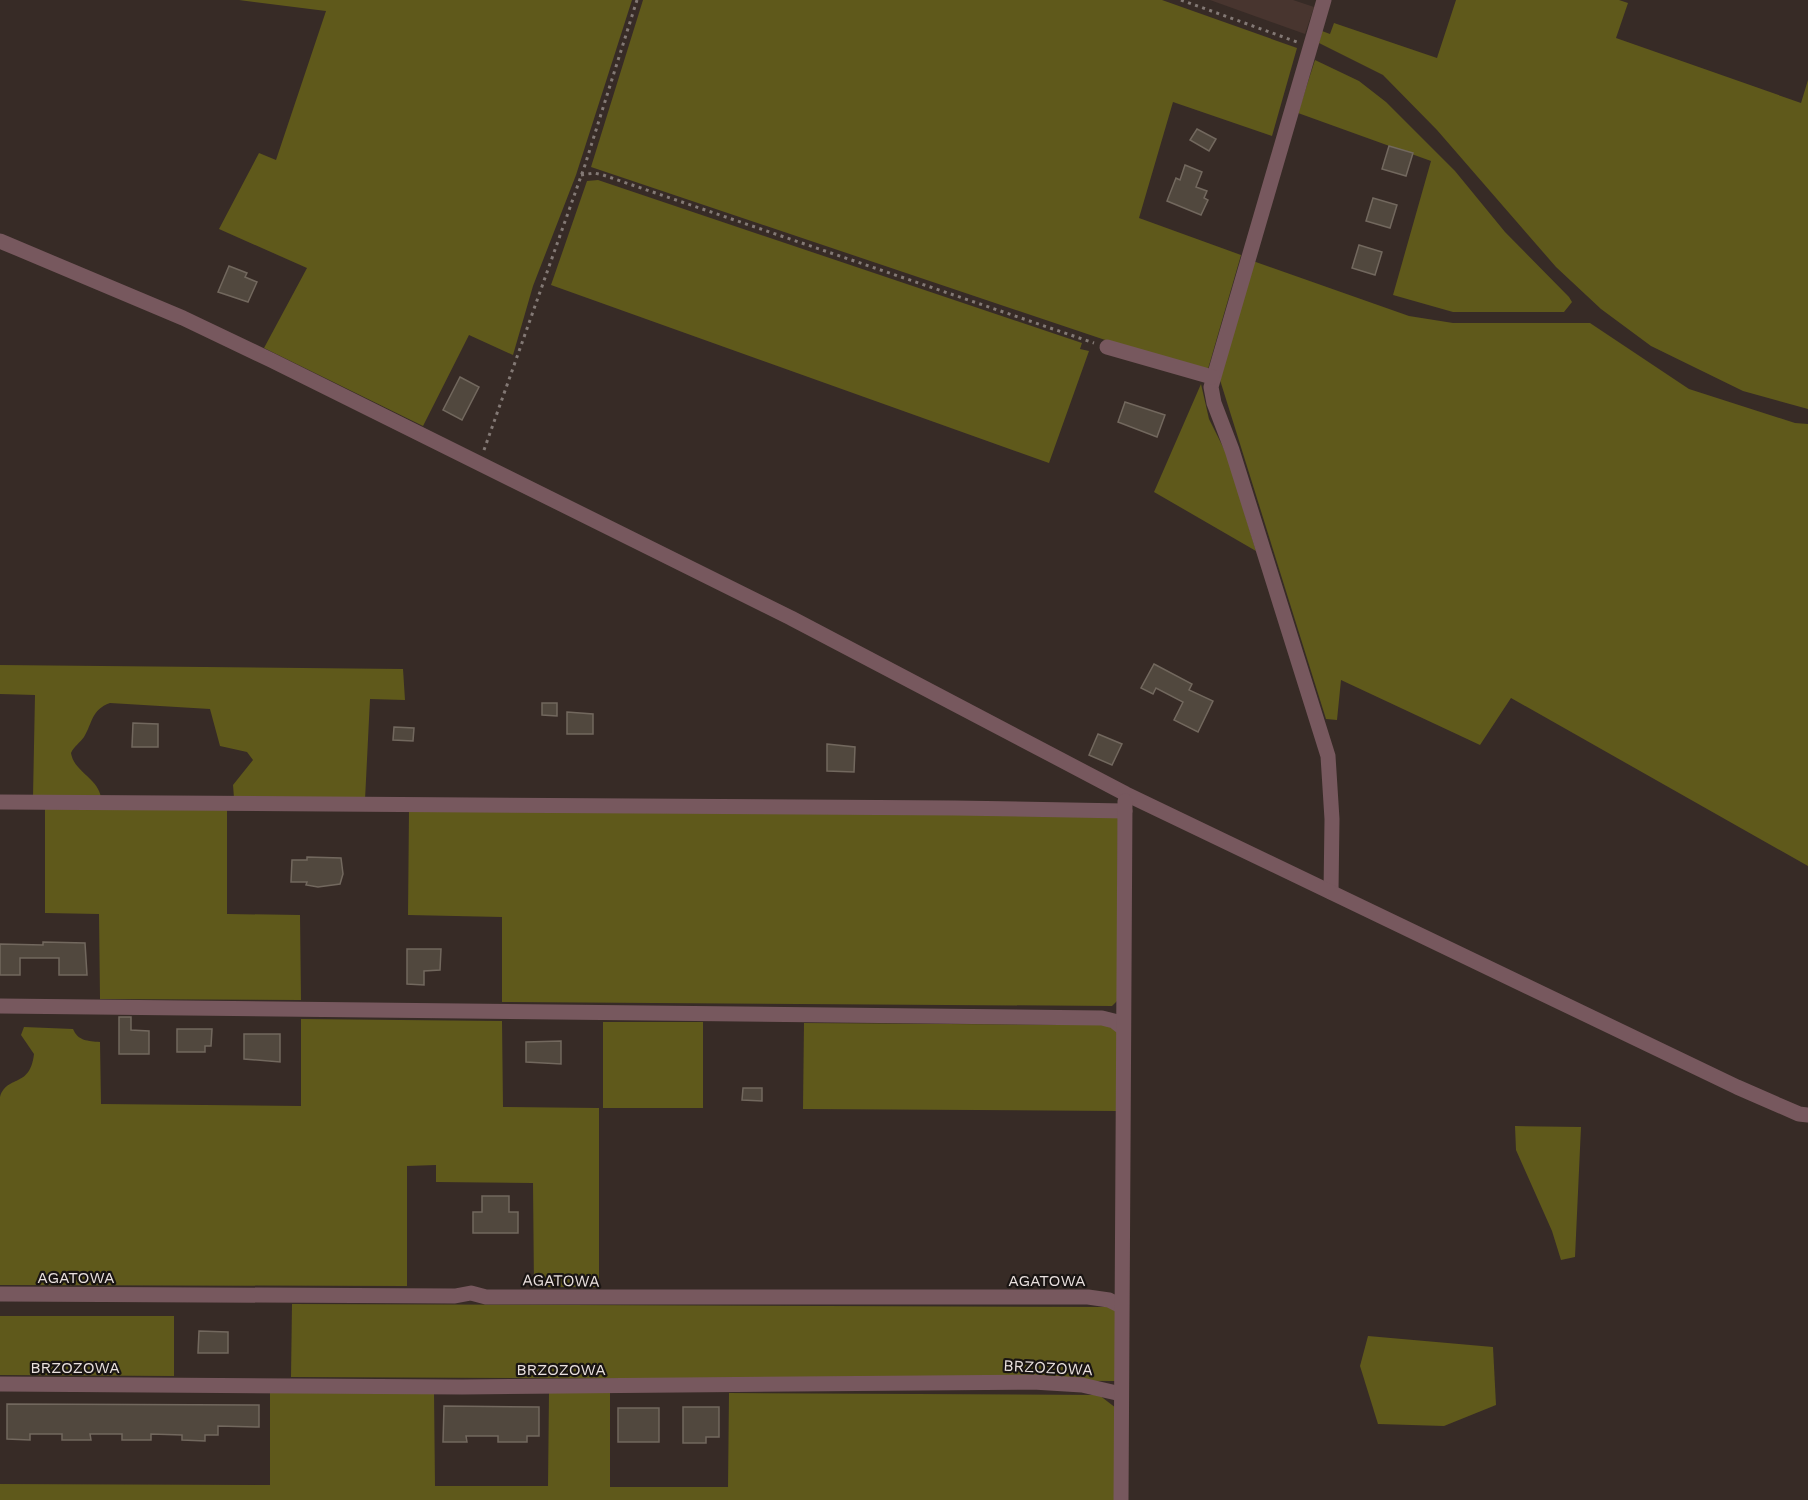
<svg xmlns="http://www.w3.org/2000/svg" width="1808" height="1500" font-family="'Work Sans',sans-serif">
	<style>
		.built { fill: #48352f }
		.green { fill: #5f591b }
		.building { fill: #51483e; stroke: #72685e; stroke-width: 1.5 }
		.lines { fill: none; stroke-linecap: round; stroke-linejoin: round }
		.path { stroke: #837975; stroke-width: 3; stroke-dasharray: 3 4.5; stroke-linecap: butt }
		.minor { stroke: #77585e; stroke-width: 15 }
		.labels { text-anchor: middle; stroke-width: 4.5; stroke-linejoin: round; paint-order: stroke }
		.street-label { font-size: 16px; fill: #e9e0de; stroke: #1a1513 }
	</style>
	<rect width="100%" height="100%" fill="#372b26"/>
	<path class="built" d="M1210,0H1293L1314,7L1305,34Z"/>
	<g class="green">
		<path d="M239,0H632L576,175L533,286L513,355L469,335L423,426L264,348L307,268L219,229L259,153L276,160L326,11Z"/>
		<path d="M643,0H1162L1297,48L1272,136L1173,102L1139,218L1241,255L1208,369L1129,348L591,167Z"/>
		<path d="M1456,0H1619L1628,3L1616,38L1801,103L1808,80V409L1743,391L1651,346L1601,309L1556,267L1437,130L1383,75L1319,43L1322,31L1330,34L1334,23L1437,58Z"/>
		<path d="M1315,60L1359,81L1386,102L1455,171L1505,232L1569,297L1572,302L1564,312H1453L1393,295L1431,161L1298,113Z"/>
		<path d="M598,180L1082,343L1080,349L1089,351L1049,463L551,285L587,181Z"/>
		<path d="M1253,261L1409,316L1453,323H1590L1689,389L1795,423L1808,424V866L1511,698L1480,745L1341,680L1337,720L1326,719L1220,380Z"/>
		<path d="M1201,384L1209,419L1227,455L1256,551L1154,492Z"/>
		<path d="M0,665L403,669L405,700L370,699L365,800L234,798L233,785L253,760L247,752L220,746L210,709L110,703C91,710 93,722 84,737C80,743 74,746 71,753C74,772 97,777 101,797H33L35,695L0,694Z"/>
		<path d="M45,807L227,809V914L300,915L301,1000L100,999L99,914L45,913Z"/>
		<path d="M409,810L1118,816L1117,1001L1112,1006L502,1002V917L408,915Z"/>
		<path d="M301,1019L502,1021L503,1107L599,1108V1287H534L533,1183L436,1182V1165L407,1166V1286L0,1285V1097C7,1074 30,1089 34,1054L21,1035L24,1027L73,1029C78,1041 88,1041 100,1042L101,1104L301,1106Z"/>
		<rect x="603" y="1022" width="100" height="86"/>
		<path d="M804,1023L1112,1025L1117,1030V1111L803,1109Z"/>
		<path d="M1515,1126L1581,1127L1575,1257L1561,1260L1552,1231L1516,1150Z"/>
		<path d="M292,1304L1115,1307V1381L291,1377Z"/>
		<path d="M0,1316H174V1376L0,1375Z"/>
		<path d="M1368,1336L1493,1347L1496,1405L1444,1426L1378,1424L1360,1366Z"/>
		<path d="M270,1391L434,1392L435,1486H548L549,1392H610V1487H728L729,1393L1099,1395L1116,1408L1115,1500H0V1484L270,1485Z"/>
	</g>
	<g class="building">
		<path d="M1197,129L1216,139L1209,151L1190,140Z"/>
		<path d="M1389,146L1413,153L1406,176L1382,169Z"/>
		<path d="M1185,165L1202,172L1196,187L1207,191L1204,198L1208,200L1201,215L1167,201L1176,178L1180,180Z"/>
		<path d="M1373,198L1397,205L1390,228L1366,221Z"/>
		<path d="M1359,245L1382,252L1375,275L1352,268Z"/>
		<path d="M229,266L247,273L245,277L257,282L248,302L218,292Z"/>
		<path d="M460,377L479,387L462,420L443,410Z"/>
		<path d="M1125,402L1165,415L1157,437L1118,422Z"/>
		<path d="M1154,664L1192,684L1189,690L1213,701L1198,732L1174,720L1183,702L1156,688L1153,694L1141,688Z"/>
		<path d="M542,703H557V716L542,715Z"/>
		<path d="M567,712L593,714V734H567Z"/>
		<path d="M133,723L158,724V747H132Z"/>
		<path d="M394,727L414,728L413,741L393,740Z"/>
		<path d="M1098,734L1122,744L1112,765L1089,755Z"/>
		<path d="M827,744L855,747L854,772L827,771Z"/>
		<path d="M307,857L341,858L343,874L340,884L318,887L306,885L307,882H291L292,860H307Z"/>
		<path d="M43,942L85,943L87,975H59V958H20V975H0V944L43,945Z"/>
		<path d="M407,949H441L440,970L424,971V985L407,984Z"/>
		<path d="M119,1017H131V1030L149,1031V1054H119Z"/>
		<path d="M177,1029H212L211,1046H205V1052H177Z"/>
		<path d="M244,1034H280V1062L244,1059Z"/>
		<path d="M561,1041V1064L526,1062V1042Z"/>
		<path d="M743,1088H762V1101L742,1100Z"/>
		<path d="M482,1196H509V1212H518V1233H473V1212H482Z"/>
		<path d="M199,1331L228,1332V1353H198Z"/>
		<path d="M7,1404L259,1405V1427L218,1426V1435H205V1441L182,1440V1435L151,1434V1440H122V1434H90L91,1440H62V1434H30V1440L7,1439Z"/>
		<path d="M444,1406L539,1407V1436H527V1442H498V1436H466L467,1442H443Z"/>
		<path d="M683,1407H719V1437H706V1443H683Z"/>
		<rect x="618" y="1408" width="41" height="34"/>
	</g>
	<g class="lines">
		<g class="path">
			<path d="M1181,0L1297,42"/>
			<path d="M581,175L594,173L603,175L1094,343"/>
			<path d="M484,450L585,165L637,0"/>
		</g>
		<g class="minor">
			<path d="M1324,0L1211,387L1214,403L1232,450L1328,756L1332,819L1331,892"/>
			<path d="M0,241L183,318L271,360L791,618L1126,794L1737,1087L1799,1114L1808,1115"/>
			<path d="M1107,347L1212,377"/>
			<path d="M0,802L955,808L1125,811"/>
			<path d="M0,1006L1102,1018L1114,1021L1123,1028"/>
			<path d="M0,1294L455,1296L471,1293L486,1297H1088L1109,1300L1121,1306"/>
			<path d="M0,1384L462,1387L1033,1382L1082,1385L1121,1394"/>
			<path d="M1121,1500L1125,801"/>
		</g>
	</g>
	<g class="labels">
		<g class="street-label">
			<text x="76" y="1283">AGATOWA</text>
			<text transform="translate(561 1280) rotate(1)" y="6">AGATOWA</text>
			<text x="1047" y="1286">AGATOWA</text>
			<text x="75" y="1373">BRZOZOWA</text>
			<text transform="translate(1048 1367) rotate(3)" y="6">BRZOZOWA</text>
			<text x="561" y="1375">BRZOZOWA</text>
		</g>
	</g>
</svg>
